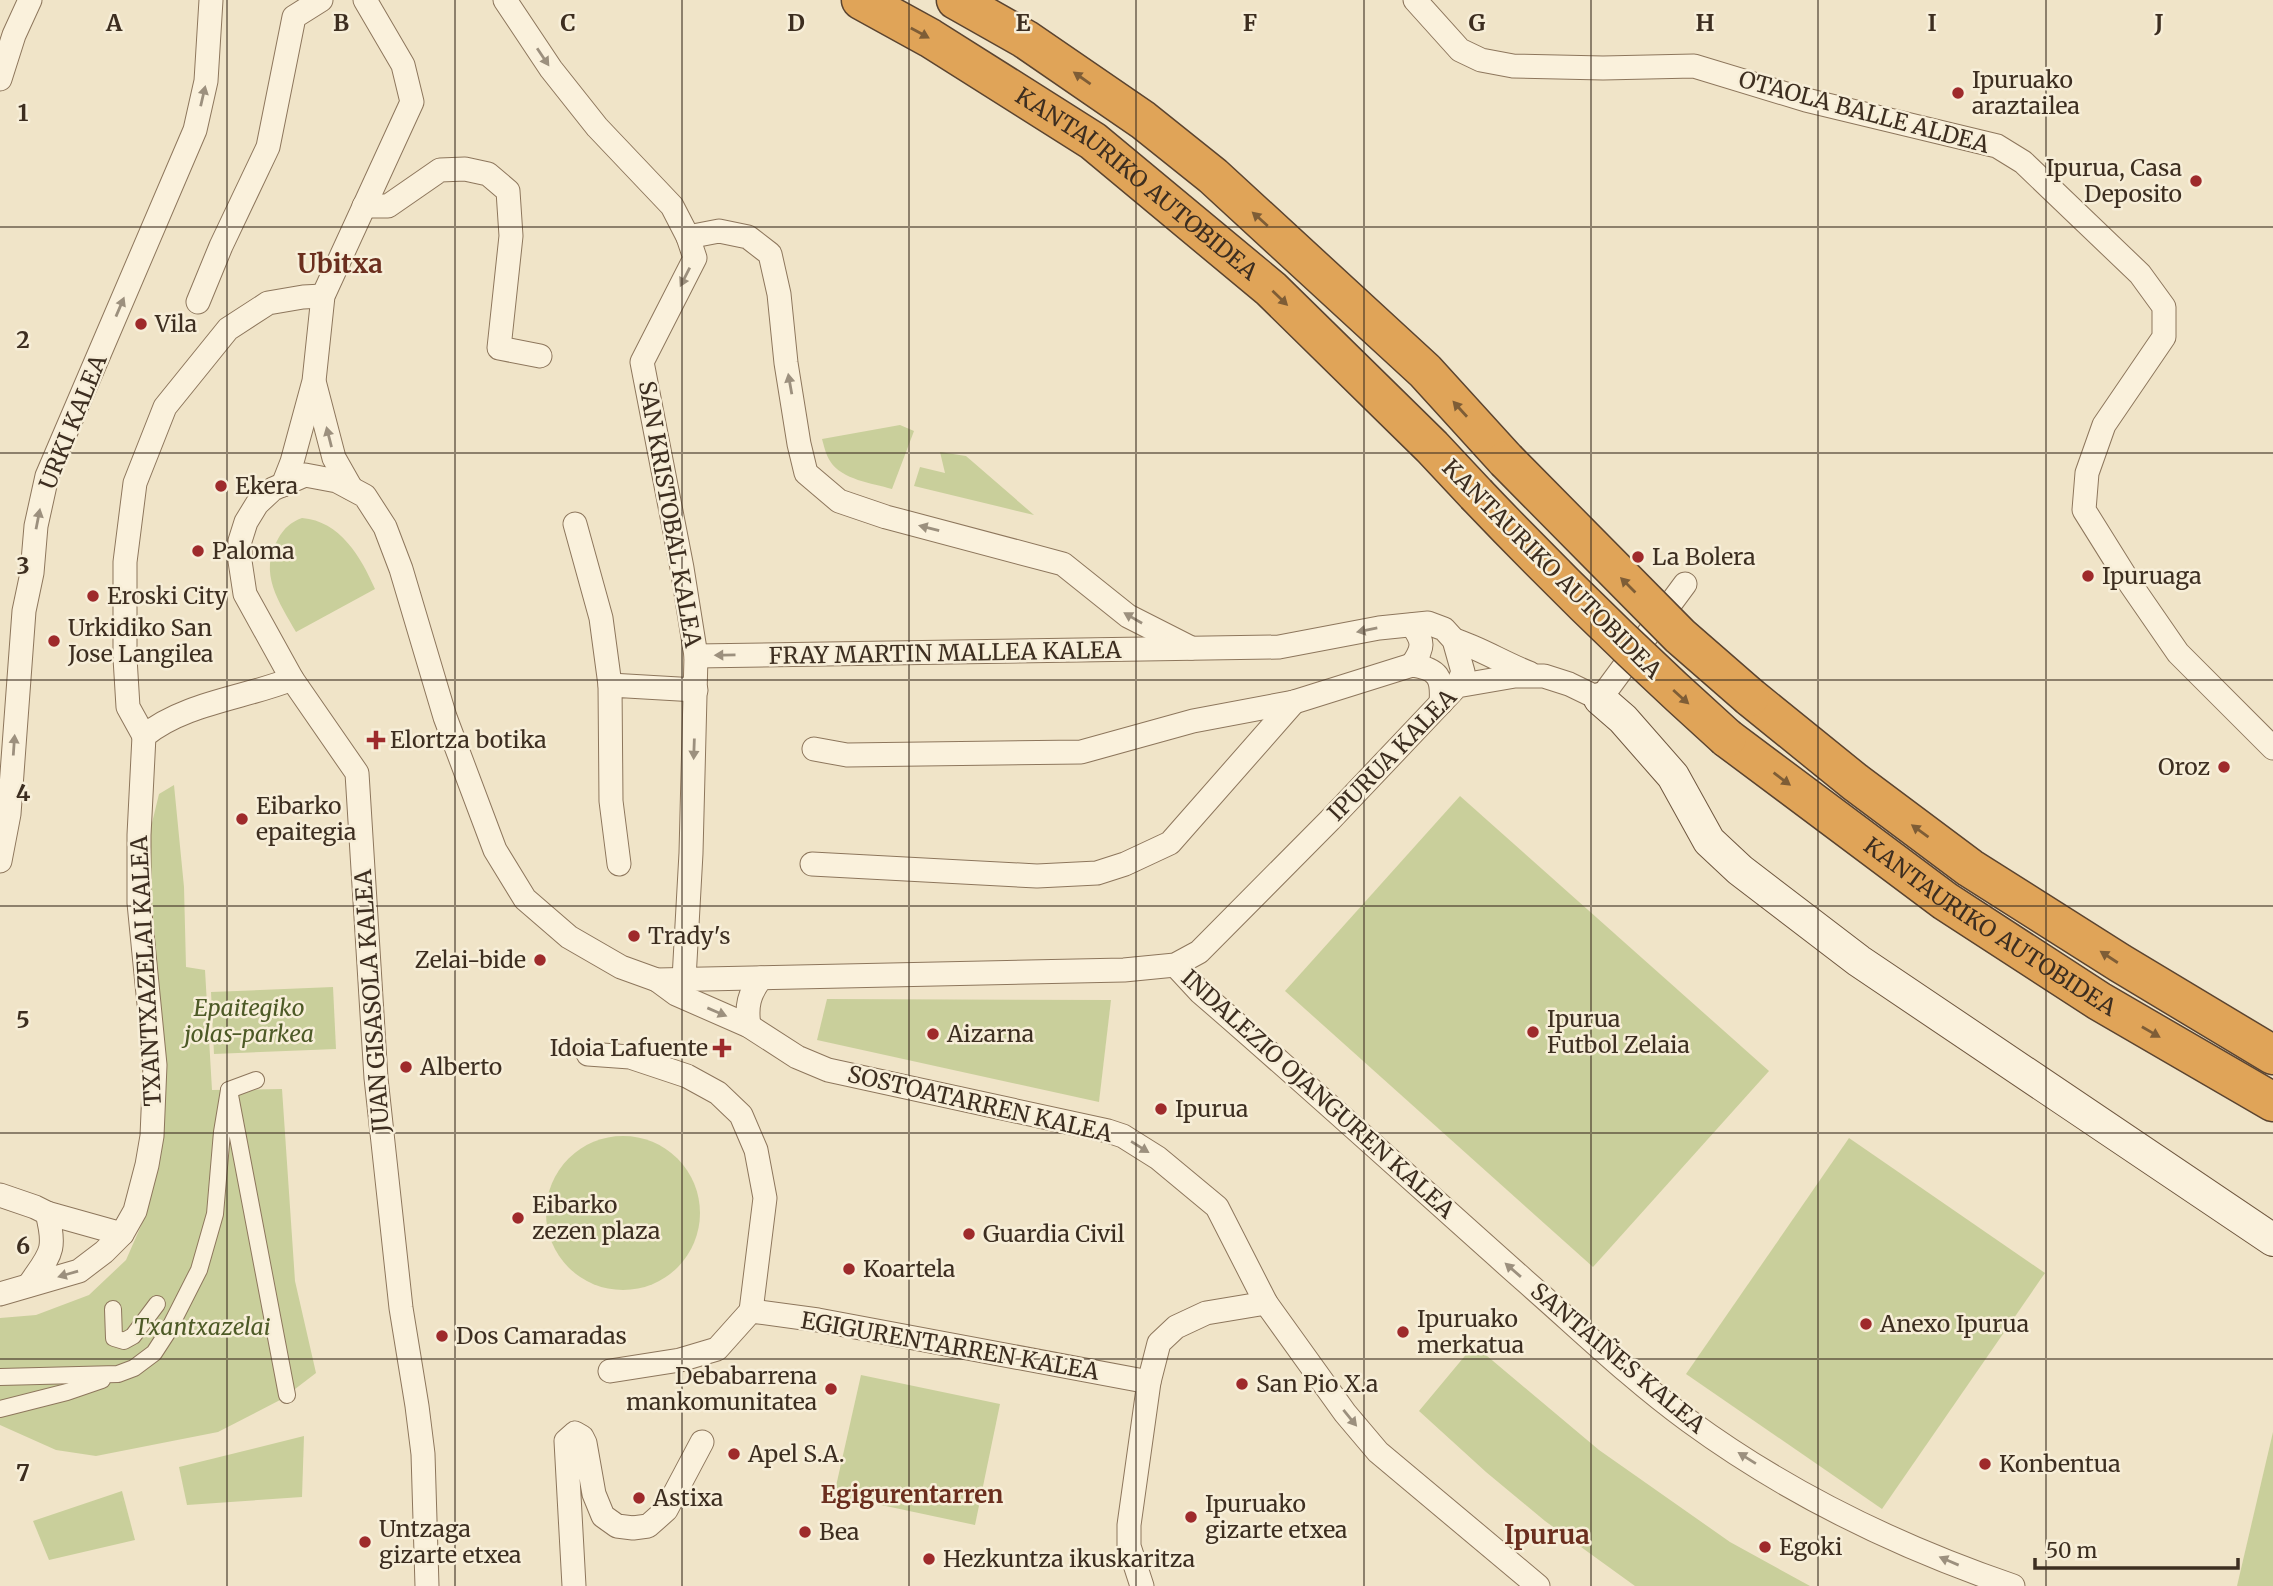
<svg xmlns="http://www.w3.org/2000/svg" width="2273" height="1586" font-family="Merriweather,serif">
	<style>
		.green { fill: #c9cf9b }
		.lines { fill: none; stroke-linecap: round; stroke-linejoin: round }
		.pedestrian-casing { stroke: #8d765c; stroke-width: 18 }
		.minor-casing { stroke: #8d765c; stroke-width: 25 }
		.secondary-casing { stroke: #6f573f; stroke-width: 34 }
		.motorway-casing { stroke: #5b4430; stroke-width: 41 }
		.pedestrian { stroke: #faf1dc; stroke-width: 16 }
		.minor { stroke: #faf1dc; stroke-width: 23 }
		.secondary { stroke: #faf1dc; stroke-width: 32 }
		.motorway { stroke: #e0a458; stroke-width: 38 }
		.motorway-bridge-casing { stroke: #5b4430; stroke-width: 41; stroke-linecap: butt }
		.motorway-bridge { stroke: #e0a458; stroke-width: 38 }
		.oneway { fill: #7e5d36 }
		.oneway2 { fill: #9c907e }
		.grid { fill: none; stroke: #3d2e20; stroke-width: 2; stroke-opacity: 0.55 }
		.poi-dot { fill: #9e2a2b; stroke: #f7eed8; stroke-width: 2.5 }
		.labels { text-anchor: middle; stroke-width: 5; stroke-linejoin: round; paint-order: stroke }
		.poi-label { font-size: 23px; fill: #3d2e20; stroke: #f7eed8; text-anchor: start }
		.street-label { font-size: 23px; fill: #3d2e20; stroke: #f7eed8 }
		.park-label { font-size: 23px; font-style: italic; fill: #4d5a26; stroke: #f7eed8 }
		.neighbourhood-label { font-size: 24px; font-weight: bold; fill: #6b2e1e; stroke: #f7eed8 }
		.quarter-label { font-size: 26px; font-weight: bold; fill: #6b2e1e; stroke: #f7eed8 }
		.grid-label { font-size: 23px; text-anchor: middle; font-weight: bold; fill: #3d2e20; stroke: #f7eed8; stroke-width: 5; stroke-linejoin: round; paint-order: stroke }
	</style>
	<rect width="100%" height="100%" fill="#f0e4c8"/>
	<g class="green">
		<path d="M900,425L914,431L892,489C872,483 842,480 830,461C826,455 824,446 822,439Z"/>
		<path d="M940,452L966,456L1034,515L914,486L920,467L945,473Z"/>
		<path d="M302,518C340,521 361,557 375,589L296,632C279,602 258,573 278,539C284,528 291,522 302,518Z"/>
		<path d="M174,785L184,887L186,967L205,970L212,1090L282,1089L295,1281L316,1373L282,1399L218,1432L96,1456L56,1450L0,1425V1318L36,1315L89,1295L126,1260L144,1219L151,1191L144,856L159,794Z"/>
		<path d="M1460,796L1769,1071L1593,1267L1285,991Z"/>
		<path d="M333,987L336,1049L214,1054L211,992Z"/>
		<path d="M827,999L1111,1000L1099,1102L817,1040Z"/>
		<circle cx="623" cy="1213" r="77"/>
		<path d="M1849,1138L2045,1273L1882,1509L1686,1374Z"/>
		<path d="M1474,1345L1599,1450L1730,1542L1810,1586H1635L1545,1521L1486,1472L1419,1411Z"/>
		<path d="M861,1375L1000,1404L975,1525L834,1495Z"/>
		<path d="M2273,1432V1586H2237Z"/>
		<path d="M304,1436L302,1497L187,1505L179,1467Z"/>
		<path d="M122,1491L135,1540L49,1560L33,1521Z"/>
	</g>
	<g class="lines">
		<g class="pedestrian-casing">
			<g id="pedestrian">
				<path d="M229,1090L256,1080"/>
				<path d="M113,1309L114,1338L124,1341L133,1336L157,1304"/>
				<path d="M0,1377L118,1374L134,1368L154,1353L167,1333L199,1270L215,1214L222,1132L229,1090L287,1395"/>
				<path d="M0,1409L67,1392L102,1380"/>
			</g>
		</g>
		<g class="minor-casing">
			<g id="minor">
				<path d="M505,0L551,69L597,127L672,206L688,237L695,258L642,362L682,568L696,656L691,853L684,979"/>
				<path d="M1415,0L1460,50L1481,60L1513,66L1603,68L1694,66L1806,100L1997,146L2023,162L2140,274L2164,307V337L2104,425L2087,473L2084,510L2129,582L2178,653L2273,748"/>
				<path d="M0,79L14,35L30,0"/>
				<path d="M364,206H388L440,170L465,169L488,174L508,191L511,236L499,348L540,356"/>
				<path d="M688,237L719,231L748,237L770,254L779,294L786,363L799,444L806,473L839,501L886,517L1063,564L1128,616L1191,648"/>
				<path d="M198,302L221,246L268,147L294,17L321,0"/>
				<path d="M315,385L334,458L351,488"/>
				<path d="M283,485L292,462L314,381L323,296L412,102L403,65L365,0"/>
				<path d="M575,524L601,618L610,685"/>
				<path d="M1454,640C1480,648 1503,663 1529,673"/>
				<path d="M696,656L1279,647L1379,628L1428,623L1444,629L1454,640L1463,672L1457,686"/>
				<path d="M1412,665C1424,647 1424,642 1412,625"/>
				<path d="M144,736L128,707L125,658V562L135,483L165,407L228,329L268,303L303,297L323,296"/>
				<path d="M814,749L847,755L1081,752L1193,721L1294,702L1412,665C1438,669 1443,677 1441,703"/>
				<path d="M0,861L9,814L24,611L32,573L36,526L47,476L195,130L206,81L211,0"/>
				<path d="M619,864L611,801L610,685L696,690"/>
				<path d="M812,864L1037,876L1097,873L1125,864L1170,843L1294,702"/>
				<path d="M1175,965L1200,992C1309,1086 1416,1184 1524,1280C1578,1327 1630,1378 1689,1421C1786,1492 1899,1547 2013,1586"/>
				<path d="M657,980L676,994L749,1026L797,1057L828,1070L1108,1131L1123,1136L1158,1158L1217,1207L1266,1303L1345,1413L1378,1452L1538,1586"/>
				<path d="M749,1026C746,1006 749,994 761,978"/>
				<path d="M588,1054L630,1057L687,1076L718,1093L741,1115L756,1150L765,1198L751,1311"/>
				<path d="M0,1195L35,1207L47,1213C57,1252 50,1254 29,1285"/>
				<path d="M47,1213L122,1234"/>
				<path d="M0,1294L79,1271L104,1252L122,1234L135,1211L147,1165L152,1136L155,1065L139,903V835L144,736C184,703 245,698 292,679"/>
				<path d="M610,1371L680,1360L717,1349L751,1311L818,1320L1149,1382"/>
				<path d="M427,1586L423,1454L417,1406L401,1308L376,1078L357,773L292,679L245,594L240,561V541L246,522L257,504L273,489L305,475L337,481L365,496L385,527L401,569L445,717L495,850L525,899L569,937L621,967L657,980L1124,970L1175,965L1199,952L1330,820L1457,686L1515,676H1544L1569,684L1600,699L1685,584"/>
				<path d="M574,1586L566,1441L575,1433L582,1437L585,1443L594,1494L603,1516L617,1526L633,1528L648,1526L666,1510L702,1442"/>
				<path d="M1142,1586L1129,1546V1525L1149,1382L1159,1343L1176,1327L1206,1313L1266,1303"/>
			</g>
		</g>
		<g class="secondary-casing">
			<path id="secondary" d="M1600,699L1623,719L1673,776L1709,841L1740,870L1859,961L2273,1240"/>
		</g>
		<g class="motorway-casing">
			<g id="motorway">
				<path id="s1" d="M861,0L930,38L1093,141L1271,289L1432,447L1476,494"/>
				<path d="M956,0L1025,39L1143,120L1213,176L1425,371L1506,460"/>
				<path d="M1750,697L1855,782L1970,868L2120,963L2273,1055"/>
				<path id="s2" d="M1727,738L1945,901L2099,1001L2273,1102"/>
			</g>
		</g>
		<use href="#pedestrian" class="pedestrian"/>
		<use href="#minor" class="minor"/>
		<use href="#secondary" class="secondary"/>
		<use href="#motorway" class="motorway"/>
		<g class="motorway-bridge-casing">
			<g id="motorway-bridge">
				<path d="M1506,460L1680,636L1750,697"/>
				<path d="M1476,494C1557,579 1640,660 1727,738"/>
			</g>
		</g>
		<use href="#motorway-bridge" class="motorway-bridge"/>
	</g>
	<defs><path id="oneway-solid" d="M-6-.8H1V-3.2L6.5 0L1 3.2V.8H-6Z" transform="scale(1.75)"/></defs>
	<g class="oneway">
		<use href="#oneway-solid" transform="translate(920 33) rotate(29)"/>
		<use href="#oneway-solid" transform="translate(1082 78) rotate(-145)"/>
		<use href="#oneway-solid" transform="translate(1260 219) rotate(-138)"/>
		<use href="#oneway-solid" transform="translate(1280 298) rotate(44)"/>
		<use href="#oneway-solid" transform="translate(1460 409) rotate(-132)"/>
		<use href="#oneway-solid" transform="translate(1628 585) rotate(-135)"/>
		<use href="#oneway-solid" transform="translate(1681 697) rotate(42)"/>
		<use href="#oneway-solid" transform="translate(1782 779) rotate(37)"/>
		<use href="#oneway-solid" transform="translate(1920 831) rotate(-144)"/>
		<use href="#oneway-solid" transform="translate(2109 957) rotate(-147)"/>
		<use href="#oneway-solid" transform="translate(2151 1032) rotate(30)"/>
	</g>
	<g class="oneway2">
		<use href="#oneway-solid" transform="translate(543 57) rotate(56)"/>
		<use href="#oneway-solid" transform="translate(203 96) rotate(-77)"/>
		<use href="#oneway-solid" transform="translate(685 277) rotate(117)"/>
		<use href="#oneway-solid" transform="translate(120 307) rotate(-67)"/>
		<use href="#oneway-solid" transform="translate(790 384) rotate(-100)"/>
		<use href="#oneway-solid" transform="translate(329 437) rotate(-104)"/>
		<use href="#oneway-solid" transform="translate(38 519) rotate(-79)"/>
		<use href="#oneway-solid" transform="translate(929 528) rotate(-166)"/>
		<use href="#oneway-solid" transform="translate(1133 618) rotate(-150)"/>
		<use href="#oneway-solid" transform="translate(1367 630) rotate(169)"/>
		<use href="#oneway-solid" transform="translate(725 655) rotate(179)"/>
		<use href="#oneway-solid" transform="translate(14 745) rotate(-86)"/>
		<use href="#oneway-solid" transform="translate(694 749) rotate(92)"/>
		<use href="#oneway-solid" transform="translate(717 1012) rotate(23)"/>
		<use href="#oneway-solid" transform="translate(1140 1147) rotate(32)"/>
		<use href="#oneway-solid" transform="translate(1513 1270) rotate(-139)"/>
		<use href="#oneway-solid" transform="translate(68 1274) rotate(164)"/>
		<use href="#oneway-solid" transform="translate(1350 1418) rotate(51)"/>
		<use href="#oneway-solid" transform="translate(1747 1458) rotate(-148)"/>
		<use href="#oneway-solid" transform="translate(1949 1561) rotate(-157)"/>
	</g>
	<path class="grid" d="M227,0V1586M455,0V1586M682,0V1586M909,0V1586M1136,0V1586M1364,0V1586M1591,0V1586M1818,0V1586M2046,0V1586M0,227H2273M0,453H2273M0,680H2273M0,906H2273M0,1133H2273M0,1359H2273"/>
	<g class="poi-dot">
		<circle cx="1958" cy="93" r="7"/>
		<circle cx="2196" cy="181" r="7"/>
		<circle cx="141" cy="324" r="7"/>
		<circle cx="221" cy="486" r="7"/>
		<circle cx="198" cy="551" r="7"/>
		<circle cx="1638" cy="557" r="7"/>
		<circle cx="2088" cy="576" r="7"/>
		<circle cx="93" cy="596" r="7"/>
		<circle cx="54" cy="641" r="7"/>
		<path d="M372.5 729.5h7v7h7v7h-7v7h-7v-7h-7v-7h7z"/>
		<circle cx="2224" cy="767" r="7"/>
		<circle cx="242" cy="819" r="7"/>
		<circle cx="634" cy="936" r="7"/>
		<circle cx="540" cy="960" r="7"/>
		<circle cx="1533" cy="1032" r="7"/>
		<circle cx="933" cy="1034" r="7"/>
		<path d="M718.5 1037.5h7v7h7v7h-7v7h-7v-7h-7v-7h7z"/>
		<circle cx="406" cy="1067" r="7"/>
		<circle cx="1161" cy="1109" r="7"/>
		<circle cx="518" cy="1218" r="7"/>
		<circle cx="969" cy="1234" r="7"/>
		<circle cx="849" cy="1269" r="7"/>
		<circle cx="1866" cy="1324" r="7"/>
		<circle cx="1403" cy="1332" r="7"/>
		<circle cx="442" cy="1336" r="7"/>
		<circle cx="1242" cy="1384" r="7"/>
		<circle cx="831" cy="1389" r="7"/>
		<circle cx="734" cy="1454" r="7"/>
		<circle cx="1985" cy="1464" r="7"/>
		<circle cx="639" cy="1498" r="7"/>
		<circle cx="1191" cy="1517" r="7"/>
		<circle cx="805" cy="1532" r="7"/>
		<circle cx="365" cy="1542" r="7"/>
		<circle cx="1765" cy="1547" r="7"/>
		<circle cx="929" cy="1559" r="7"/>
	</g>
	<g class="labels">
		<g class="poi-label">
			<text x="1972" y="88">Ipuruako<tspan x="1972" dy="26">araztailea</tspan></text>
			<text x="2182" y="176" text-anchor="end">Ipurua, Casa<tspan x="2182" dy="26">Deposito</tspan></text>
			<text x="155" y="332">Vila</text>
			<text x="235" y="494">Ekera</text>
			<text x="212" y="559">Paloma</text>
			<text x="1652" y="565">La Bolera</text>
			<text x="2102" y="584">Ipuruaga</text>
			<text x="107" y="604">Eroski City</text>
			<text x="68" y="636">Urkidiko San<tspan x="68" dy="26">Jose Langilea</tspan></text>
			<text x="390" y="748">Elortza botika</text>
			<text x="2210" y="775" text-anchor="end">Oroz</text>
			<text x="256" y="814">Eibarko<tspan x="256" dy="26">epaitegia</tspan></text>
			<text x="648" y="944">Trady's</text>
			<text x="526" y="968" text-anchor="end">Zelai-bide</text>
			<text x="1547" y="1027">Ipurua<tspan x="1547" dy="26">Futbol Zelaia</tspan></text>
			<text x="947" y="1042">Aizarna</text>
			<text x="708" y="1056" text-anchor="end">Idoia Lafuente</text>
			<text x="420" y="1075">Alberto</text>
			<text x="1175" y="1117">Ipurua</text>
			<text x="532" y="1213">Eibarko<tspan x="532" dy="26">zezen plaza</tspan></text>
			<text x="983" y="1242">Guardia Civil</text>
			<text x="863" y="1277">Koartela</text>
			<text x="1417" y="1327">Ipuruako<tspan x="1417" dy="26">merkatua</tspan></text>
			<text x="1880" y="1332">Anexo Ipurua</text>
			<text x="456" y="1344">Dos Camaradas</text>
			<text x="817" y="1384" text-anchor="end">Debabarrena<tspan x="817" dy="26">mankomunitatea</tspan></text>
			<text x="1256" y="1392">San Pio X.a</text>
			<text x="748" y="1462">Apel S.A.</text>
			<text x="1999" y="1472">Konbentua</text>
			<text x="653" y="1506">Astixa</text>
			<text x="1205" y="1512">Ipuruako<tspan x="1205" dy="26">gizarte etxea</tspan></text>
			<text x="379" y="1537">Untzaga<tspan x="379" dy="26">gizarte etxea</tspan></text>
			<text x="819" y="1540">Bea</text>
			<text x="1779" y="1555">Egoki</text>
			<text x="943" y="1567">Hezkuntza ikuskaritza</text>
		</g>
		<g class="street-label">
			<text transform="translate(1864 112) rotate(15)" y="8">OTAOLA BALLE ALDEA</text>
			<text dy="8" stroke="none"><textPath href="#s1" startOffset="332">KANTAURIKO AUTOBIDEA</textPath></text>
			<text transform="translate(73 422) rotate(-68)" y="8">URKI KALEA</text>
			<text transform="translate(670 514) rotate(80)" y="8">SAN KRISTOBAL KALEA</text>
			<text transform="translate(1552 569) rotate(45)" y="8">KANTAURIKO AUTOBIDEA</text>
			<text transform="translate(945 653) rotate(-1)" y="8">FRAY MARTIN MALLEA KALEA</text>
			<text transform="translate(1392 755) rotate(-46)" y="8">IPURUA KALEA</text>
			<text dy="8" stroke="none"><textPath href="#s2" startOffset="324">KANTAURIKO AUTOBIDEA</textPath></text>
			<text transform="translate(146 971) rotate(-93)" y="8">TXANTXAZELAI KALEA</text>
			<text transform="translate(372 1001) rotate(-94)" y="8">JUAN GISASOLA KALEA</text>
			<text transform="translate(1318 1094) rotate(42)" y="8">INDALEZIO OJANGUREN KALEA</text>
			<text transform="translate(980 1104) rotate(13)" y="8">SOSTOATARREN KALEA</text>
			<text transform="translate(950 1346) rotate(10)" y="8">EGIGURENTARREN KALEA</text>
			<text transform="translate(1618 1358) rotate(40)" y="8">SANTAIÑES KALEA</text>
		</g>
		<g class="park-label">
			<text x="249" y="1016">Epaitegiko<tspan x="249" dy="26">jolas-parkea</tspan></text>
			<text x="202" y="1335">Txantxazelai</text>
		</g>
		<g class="neighbourhood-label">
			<text x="912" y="1503">Egigurentarren</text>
		</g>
		<g class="quarter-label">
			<text x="340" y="273">Ubitxa</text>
			<text x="1547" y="1544">Ipurua</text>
		</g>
	</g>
	<g class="grid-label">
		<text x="114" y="31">A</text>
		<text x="341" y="31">B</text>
		<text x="568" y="31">C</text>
		<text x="796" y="31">D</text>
		<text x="1023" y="31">E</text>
		<text x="1250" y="31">F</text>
		<text x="1477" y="31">G</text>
		<text x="1705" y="31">H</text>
		<text x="1932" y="31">I</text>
		<text x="2159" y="31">J</text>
		<text x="23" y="121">1</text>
		<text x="23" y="348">2</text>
		<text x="23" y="574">3</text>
		<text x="23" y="801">4</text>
		<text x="23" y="1028">5</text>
		<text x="23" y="1254">6</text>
		<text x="23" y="1481">7</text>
	</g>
	<path d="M2035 1558v10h203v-10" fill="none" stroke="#3d2e20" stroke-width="3.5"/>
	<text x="2046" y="1558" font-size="21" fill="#3d2e20" stroke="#f7eed8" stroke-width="5" paint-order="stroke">50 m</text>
</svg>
